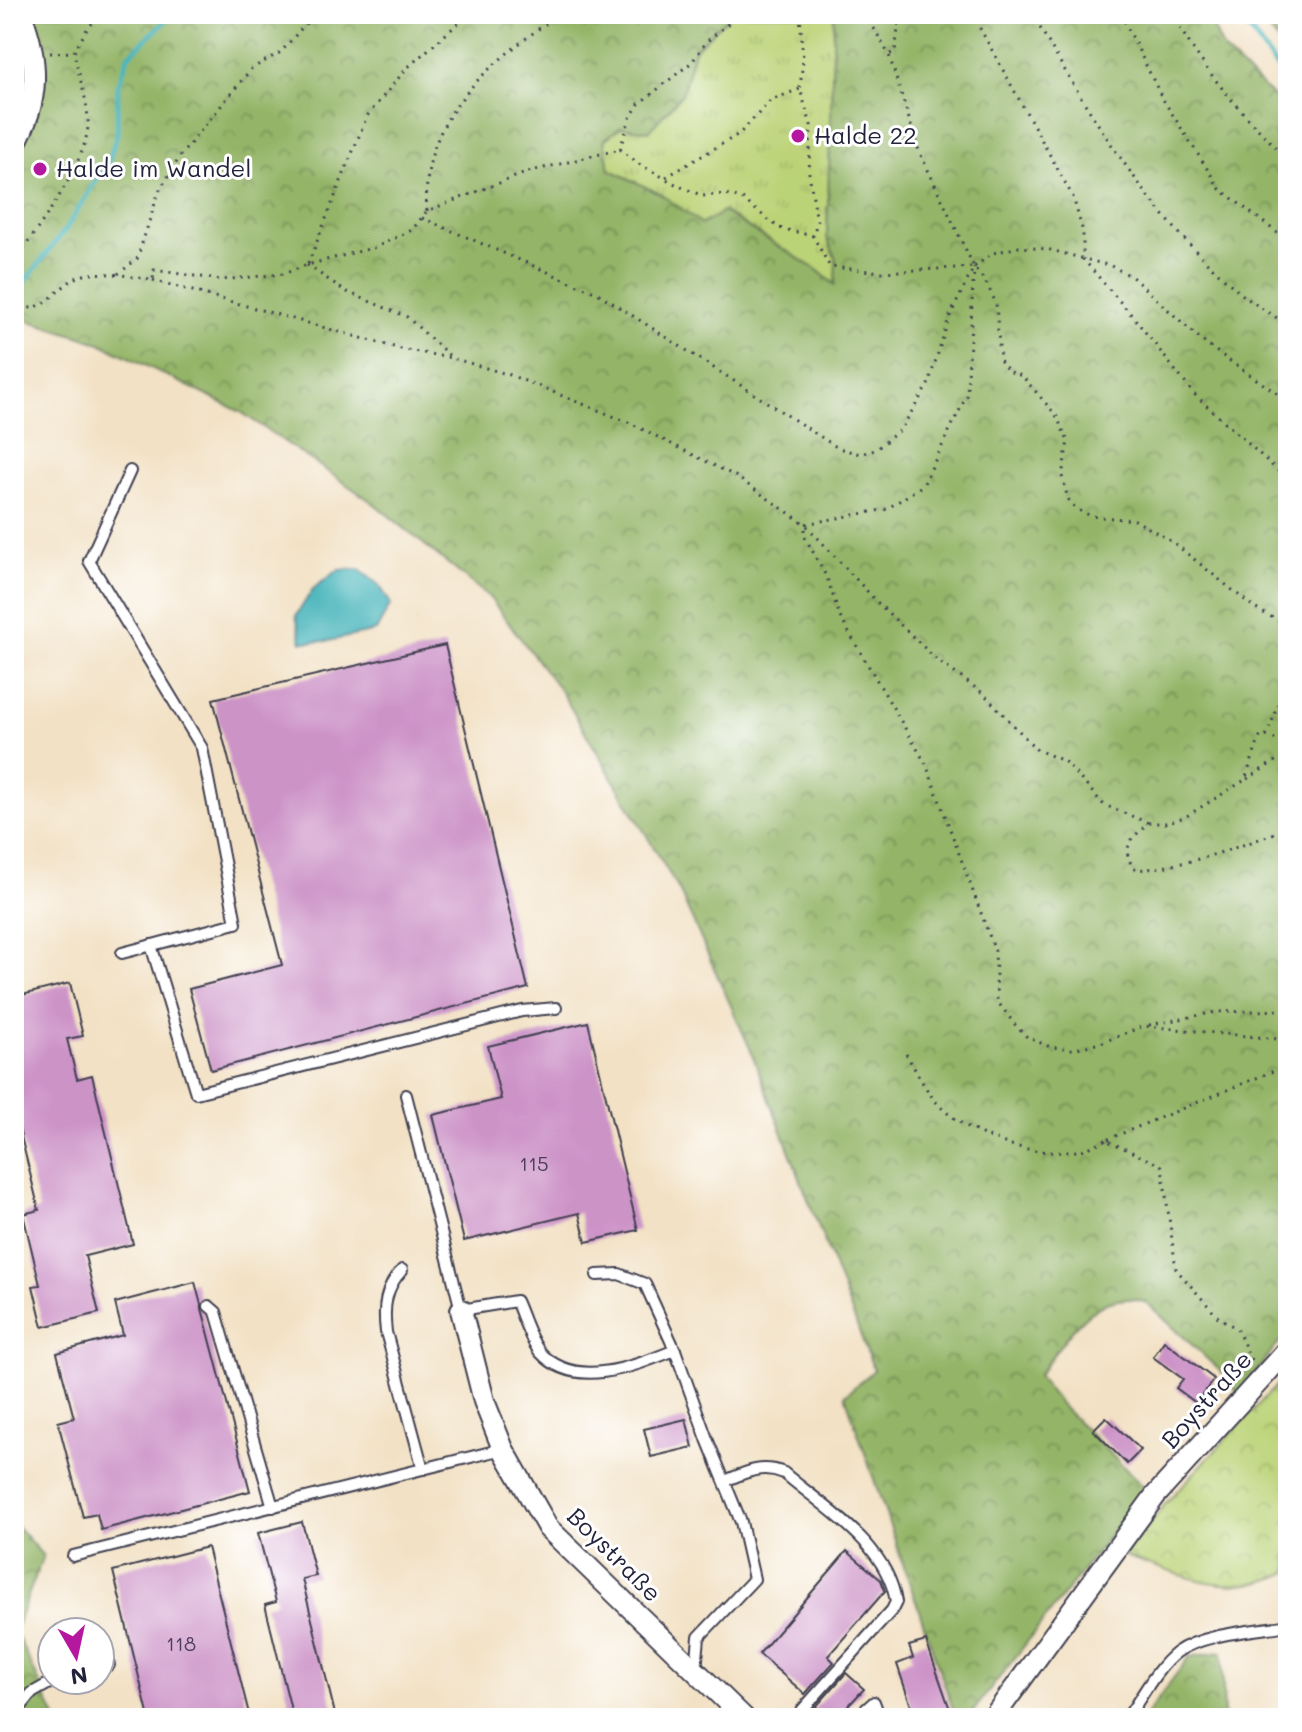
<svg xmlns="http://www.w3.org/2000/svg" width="1302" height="1732" font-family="Mali,sans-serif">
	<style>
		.grass { fill: url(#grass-tufts); stroke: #6e7a59; stroke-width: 2 }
		.forest { fill: url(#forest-crowns); stroke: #5b6c52; stroke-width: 2 }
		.park { fill: url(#park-crowns); stroke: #6e7a59; stroke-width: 2 }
		.water { fill: #44b4ba; stroke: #336b7a; stroke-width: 2 }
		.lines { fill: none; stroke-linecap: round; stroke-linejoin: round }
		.stream { stroke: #44b4ba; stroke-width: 5 }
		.building { fill: #cc93c7 }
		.lane-casing { stroke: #413f50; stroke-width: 14 }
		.street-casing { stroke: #413f50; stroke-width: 24 }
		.path { stroke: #413f50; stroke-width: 3; stroke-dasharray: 2 6; stroke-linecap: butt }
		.lane { stroke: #fff; stroke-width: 10 }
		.street { stroke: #fff; stroke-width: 20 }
		.poi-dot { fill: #b5179e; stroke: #fff; stroke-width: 3 }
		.labels { text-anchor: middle; stroke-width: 6; stroke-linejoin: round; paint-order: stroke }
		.number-label { font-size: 20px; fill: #4c3e5e }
		.poi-label { font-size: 24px; fill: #22223b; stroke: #fff; text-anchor: start }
		.street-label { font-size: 24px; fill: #22223b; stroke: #fff }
	</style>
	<defs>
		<pattern id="grass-tufts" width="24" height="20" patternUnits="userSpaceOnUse" patternTransform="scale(2)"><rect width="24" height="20" fill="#bbd377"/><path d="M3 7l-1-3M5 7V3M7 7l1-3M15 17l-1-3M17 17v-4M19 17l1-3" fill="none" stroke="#a0b568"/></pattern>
		<pattern id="forest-crowns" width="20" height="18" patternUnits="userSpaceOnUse" patternTransform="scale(2)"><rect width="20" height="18" fill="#94b568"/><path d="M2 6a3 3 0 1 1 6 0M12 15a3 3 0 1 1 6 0" fill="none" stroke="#789357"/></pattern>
		<pattern id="park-crowns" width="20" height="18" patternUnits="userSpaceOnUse" patternTransform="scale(2)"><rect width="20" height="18" fill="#bbd377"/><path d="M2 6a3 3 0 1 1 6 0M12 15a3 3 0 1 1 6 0" fill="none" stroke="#a0b568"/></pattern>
	</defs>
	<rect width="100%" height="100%" fill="#fff"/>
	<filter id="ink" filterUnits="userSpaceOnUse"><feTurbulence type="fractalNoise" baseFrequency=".0125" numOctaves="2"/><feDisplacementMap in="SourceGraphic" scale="16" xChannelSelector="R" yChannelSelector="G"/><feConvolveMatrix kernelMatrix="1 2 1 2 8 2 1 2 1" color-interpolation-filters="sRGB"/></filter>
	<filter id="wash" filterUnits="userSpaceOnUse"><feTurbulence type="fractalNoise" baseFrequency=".006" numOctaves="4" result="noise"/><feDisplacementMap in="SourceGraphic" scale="32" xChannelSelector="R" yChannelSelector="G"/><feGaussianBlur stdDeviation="1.8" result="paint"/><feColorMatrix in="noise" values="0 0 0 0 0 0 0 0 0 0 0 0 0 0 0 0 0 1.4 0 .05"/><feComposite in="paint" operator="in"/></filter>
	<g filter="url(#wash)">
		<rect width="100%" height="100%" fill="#f2e1c4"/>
		<path class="grass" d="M731,14H834L827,237L836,260V285L817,270L724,212L702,224L662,195L609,169L604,140L621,127L682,94L694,50Z"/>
		<g class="forest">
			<path d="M14,14H731L694,50L682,94L649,131L621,127L604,140L609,169L662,195L702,224L723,212L817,270L835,285L836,260L827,237L834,14H1207L1224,51L1288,110V1331L1238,1395L1230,1380L1147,1303C1096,1283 1063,1342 1038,1376L1062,1406L1146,1489L968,1718H956L845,1395L874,1370L749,1046L679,890L562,693L489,597L372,502L241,412L100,343L14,316Z"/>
			<path d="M1258,14H1288V55Z"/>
			<path d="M14,1523L43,1556L15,1631L56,1718H27L14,1707Z"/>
			<path d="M1222,1652L1224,1718H1144L1189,1657Z"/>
		</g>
		<path class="park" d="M1288,1373V1572C1230,1601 1181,1574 1124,1556L1166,1503Z"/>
		<path class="water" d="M359,569L379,585L391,604L376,631L328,641L302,642L296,616L313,589L338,570Z"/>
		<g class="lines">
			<g class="stream">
				<path d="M1238,14L1288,83"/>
				<path d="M14,296L65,230L109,160L117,134L118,87L128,56L173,14"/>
			</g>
		</g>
		<g id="blocks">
			<g class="building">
				<path d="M445,645L528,988L211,1070L189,989L282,965L213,699Z"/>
				<path d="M70,983L83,1036L67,1039L77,1079L92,1075L133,1244L85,1256L99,1313L43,1327L33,1286L40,1285L23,1214L39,1210L14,1108V997Z"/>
				<path d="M588,1022L638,1230L586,1242L579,1213L464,1241L433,1115L501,1099L488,1046Z"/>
				<path d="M195,1282L250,1491L101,1530L97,1514L83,1517L58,1422L74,1418L57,1353L123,1335L115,1303Z"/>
				<path d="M1164,1341L1214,1379L1196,1403L1176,1388L1183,1379L1153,1357Z"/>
				<path d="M1106,1417L1141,1450L1127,1464L1093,1430Z"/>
				<path d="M686,1419L693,1447L651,1457L644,1429Z"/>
				<path d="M302,1522L316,1576L302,1579L336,1718H293L265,1605L276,1602L258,1533Z"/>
				<path d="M207,1547L250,1718H149L113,1571Z"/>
				<path d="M847,1551L881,1580L885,1591L828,1656L834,1662L805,1694L759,1654Z"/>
				<path d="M926,1641L953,1718H915L897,1664L913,1658L909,1646Z"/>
				<path d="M846,1673L864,1689L837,1718H806Z"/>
			</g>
		</g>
	</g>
	<g filter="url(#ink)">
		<use href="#blocks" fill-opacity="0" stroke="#413f50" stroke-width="2"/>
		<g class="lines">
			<g class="lane-casing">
				<g id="lane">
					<path d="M151,945L196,1093L522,1011L556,1008"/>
					<path d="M122,953L236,923L202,748L89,561L130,471"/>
					<path d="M406,1095L461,1310L516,1301C523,1316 529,1339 540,1352C575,1391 635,1366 675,1350L707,1439L741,1522L754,1579L699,1637L696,1670"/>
					<path d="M402,1270C385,1288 383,1307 386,1332L423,1469"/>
					<path d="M597,1275L619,1274L645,1284L675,1350"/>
					<path d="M209,1306L216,1312L273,1507"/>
					<path d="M725,1481C746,1472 762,1464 784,1473C826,1509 887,1544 896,1602L892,1610L795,1718"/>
					<path d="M73,1556L503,1449"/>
					<path d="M100,1667L109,1665"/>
					<path d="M14,1715L32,1693L55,1680"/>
					<path d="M856,1718L874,1702L880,1718"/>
					<path d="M1127,1718C1142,1697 1156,1668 1177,1652C1203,1633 1257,1631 1288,1625"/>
				</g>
			</g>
			<g class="street-casing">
				<g id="street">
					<path d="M14,145C40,102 39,60 21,14"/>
					<path d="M461,1310L484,1401L503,1449L548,1528L744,1718"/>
					<path d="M993,1718L1155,1496L1288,1349"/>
				</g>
			</g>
			<g class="path">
				<path d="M800,14L803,59L800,89L811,125L809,173L817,222L813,236L830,267L882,272L974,267"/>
				<path d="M866,14L889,55L919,151L974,267L985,281L996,303L1000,360L1008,371L1022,376L1056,415L1068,441L1062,476L1068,499L1076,509L1091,516L1135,520L1174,543L1256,609L1287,625L1288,633"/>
				<path d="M972,14L1073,197L1083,232V259L1135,319L1193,393L1288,480"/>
				<path d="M1032,14C1091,116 1150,218 1242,294C1256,306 1273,315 1288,325"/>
				<path d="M1121,14L1162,98L1220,189L1288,241"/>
				<path d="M1172,14C1202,69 1243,116 1288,159"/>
				<path d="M50,53L74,52"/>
				<path d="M890,54L895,52L900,14"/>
				<path d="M620,149L639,164L679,186L703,196L725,194L741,198L779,228L813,236"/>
				<path d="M620,149L630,118L639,104L692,62L706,42L740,14"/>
				<path d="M666,177L739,134L771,100L800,89"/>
				<path d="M427,211C419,116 490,64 559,14"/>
				<path d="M422,218L599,294L838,448L860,454L875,450L901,429L928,385L949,318L974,267L993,253L1019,247L1047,249L1111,266L1131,276L1207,345L1288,401"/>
				<path d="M14,262C38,228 85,166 88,126C89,102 78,76 74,52L87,29L101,14"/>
				<path d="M308,264L367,116L407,68L469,14"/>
				<path d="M307,265L345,291L407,317L451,357"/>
				<path d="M974,267L967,395L923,485L887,509L805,524V537L827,578L841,619L926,764L995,951L997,1001L1016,1026L1027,1037L1050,1047L1072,1049L1101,1043L1144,1026L1288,1040"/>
				<path d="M118,274L137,259L159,191L181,155L251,69L281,52L314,14"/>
				<path d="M153,280L401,349L452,358L510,375L628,422L735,476L805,524L878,603L938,661L984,694L1037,750L1064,761L1104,805L1149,823"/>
				<path d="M14,304C43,319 55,287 78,277C94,269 135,277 153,280L154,270L221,280L283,274L307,265L376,247L412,230L427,211L528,172L620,149"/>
				<path d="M1288,682L1266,736L1260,737L1245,780L1185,817L1165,823H1149C1132,837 1118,850 1136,870C1189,866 1239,847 1288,828"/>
				<path d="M1266,736L1288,744"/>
				<path d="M1247,779L1288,753"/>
				<path d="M1149,1025L1216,1012L1288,1010"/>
				<path d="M906,1054C917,1072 928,1096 944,1110C977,1139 1033,1157 1077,1151C1087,1150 1097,1143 1106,1140"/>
				<path d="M1251,1360L1237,1329L1217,1316L1176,1269L1162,1166L1106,1140L1288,1065"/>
				<path d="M1278,1718L1288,1710"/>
			</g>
			<use href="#lane" class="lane"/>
			<use href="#street" class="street"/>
		</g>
	</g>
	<g class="poi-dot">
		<circle cx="798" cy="136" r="8"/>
		<circle cx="40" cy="169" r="8"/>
	</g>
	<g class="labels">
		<g class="number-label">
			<text x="534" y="1171">115</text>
			<text x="181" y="1651">118</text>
		</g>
		<g class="poi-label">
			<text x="814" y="144">Halde 22</text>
			<text x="56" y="177">Halde im Wandel</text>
		</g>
		<g class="street-label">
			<text transform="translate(1207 1400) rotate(-48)" y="8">Boystraße</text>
			<text transform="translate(614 1555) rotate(45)" y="8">Boystraße</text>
		</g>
	</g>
	<rect width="1302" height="1732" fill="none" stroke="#fff" stroke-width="48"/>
	<g transform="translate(76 1656) rotate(171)"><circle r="38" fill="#ffffff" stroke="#a7a7b1" stroke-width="2"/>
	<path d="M0-6L14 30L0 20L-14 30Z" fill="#b5179e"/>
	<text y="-12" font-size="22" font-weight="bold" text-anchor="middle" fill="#22223b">N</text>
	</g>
</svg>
